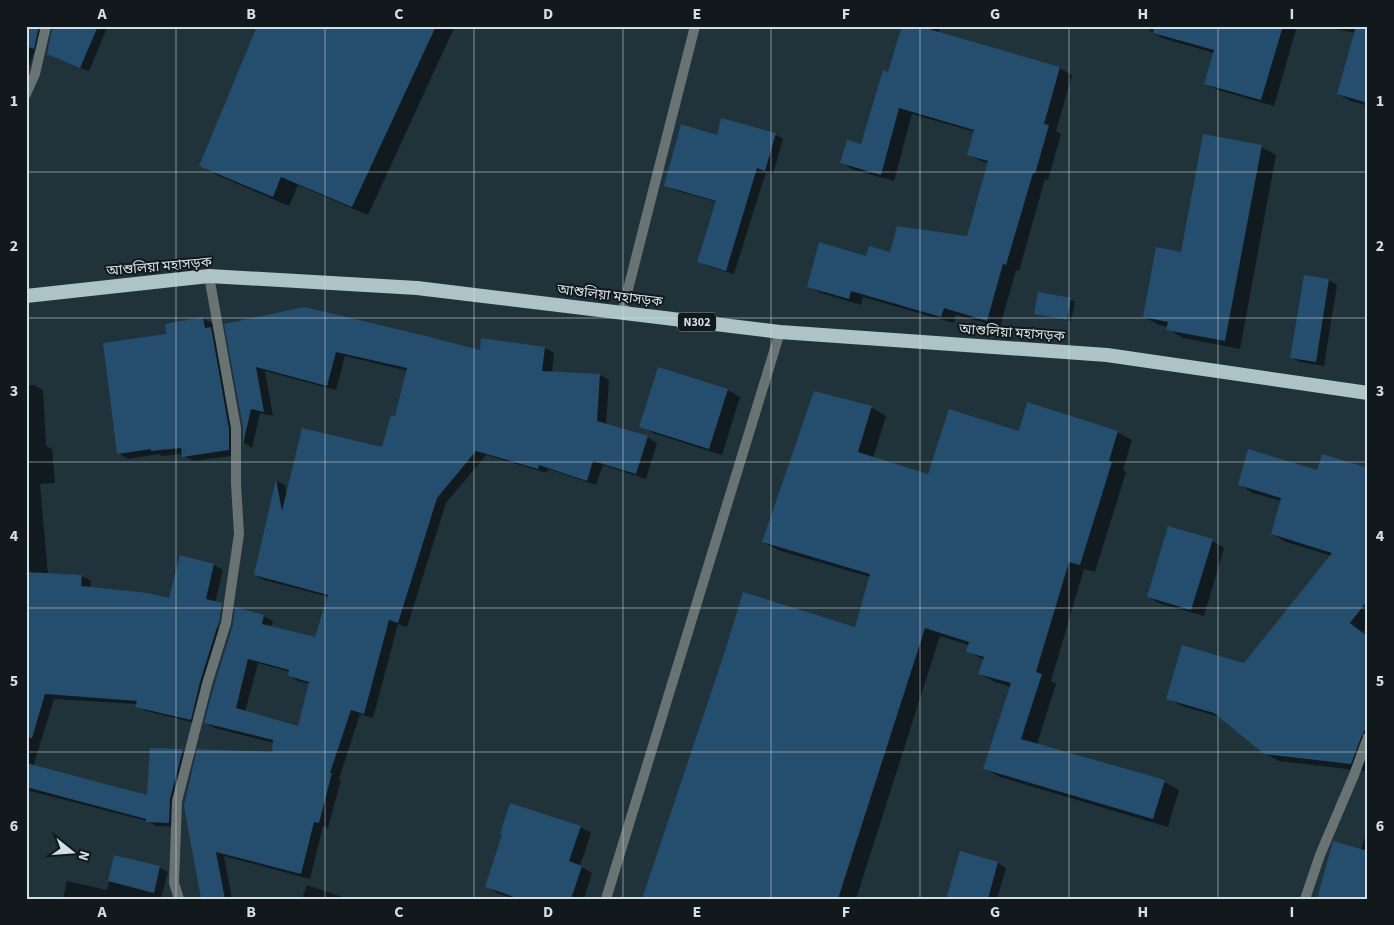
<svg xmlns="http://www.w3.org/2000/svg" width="1394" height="925" font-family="'Source Sans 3','Noto Sans Bengali',sans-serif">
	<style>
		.shadow { fill: #0007; fill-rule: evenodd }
		.building { fill: #244d6e; fill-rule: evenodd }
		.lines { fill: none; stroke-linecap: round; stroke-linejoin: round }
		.service { stroke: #697374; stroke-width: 10 }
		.minor { stroke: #697374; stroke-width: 10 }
		.trunk { stroke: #acc4c6; stroke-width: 14 }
		.grid { fill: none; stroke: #d3dfe3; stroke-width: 1; stroke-opacity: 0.55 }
		.labels { text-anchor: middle; stroke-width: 4; stroke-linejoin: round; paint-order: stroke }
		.shield { fill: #11191d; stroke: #99a4a8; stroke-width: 1 }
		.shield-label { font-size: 12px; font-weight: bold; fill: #d3dfe3 }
		.street-label { font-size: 14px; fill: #d3dfe3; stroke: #11191d }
		.neatline { fill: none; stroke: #d3dfe3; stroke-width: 2 }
		.grid-label { font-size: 16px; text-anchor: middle; font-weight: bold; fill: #d3dfe3 }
	</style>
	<rect width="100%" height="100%" fill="#20333a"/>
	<g class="shadow">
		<path d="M26,26L38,29L49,36L44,54L35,50L26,74Z"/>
		<path d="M70,26H108L89,71L56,58L48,53Z"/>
		<path d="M258,26H455L368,215L298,185L289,206L217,175L201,166Z"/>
		<path d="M903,26H940L938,33L1060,68L1072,75L1056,131L1061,134L1048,180L1045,179L1019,271L1016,270L1000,327L956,315L954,323L863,297L861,305L821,293L808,286L867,257L968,237L989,163L981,161L968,154L975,132L912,114L894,181L854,170L842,163L862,146L889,73Z"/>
		<path d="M1151,26H1297L1274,106L1218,90L1206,83L1214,53L1162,38L1150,31Z"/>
		<path d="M1318,26H1368V106L1351,101L1338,94L1356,33Z"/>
		<path d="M775,134L783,139L773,174L766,172L734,274L707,266L699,261L717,202L674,190L666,185L718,136Z"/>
		<path d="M1261,147L1276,155L1240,349L1183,338L1168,329V327L1159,325L1144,317L1182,253Z"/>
		<path d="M1305,276L1329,280L1337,285L1324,366L1300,362L1292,358Z"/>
		<path d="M1039,294L1071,299L1075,302L1071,321L1039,315L1036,313Z"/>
		<path d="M203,318L213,324L238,455L193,461L184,456L183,454L162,456L159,454L128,459L118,453L168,335Z"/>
		<path d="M226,325L481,351L482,339L545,348L554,353L552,372L600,375L609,380L606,425L647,437L657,443L646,479L603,465L596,485L548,469L547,473L486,455L446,503L407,627L398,624L373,718L360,714L339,779L341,780L328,828L323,826L310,879L224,856L232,899H203L185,802L273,753L274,743L215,728L205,723L263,616L273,621L271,627L316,638L329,597L264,580L255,575L277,481L285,485L287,495L383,449L396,417L408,371L345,356L336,390L265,371L273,416L260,413L252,448L244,443V427ZM258,663L290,672L289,676L298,681L310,684L298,728L245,712Z"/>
		<path d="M26,385H34L43,390L46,446L52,449L55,483L40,484L48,575L82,576L91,581L90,588L170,600L181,557L214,565L223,570L215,603L222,605H220L217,627L220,628L223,605L230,610L200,724L146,711L137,706V704L54,699L33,767L148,797L151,749L183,750L192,755L179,805L178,827L156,826L147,821L26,790Z"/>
		<path d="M728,390L740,397L722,455L653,433L641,426Z"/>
		<path d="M871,407L886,416L873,458L929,475L1019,432H1117L1132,440L1123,470L1126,472L1095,572L1084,569L1051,681L1056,684L1037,744L1164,782L1179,790L1168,827L1000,777L985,769L1011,687L995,682L980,674L984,660L968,651L969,645L940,636L856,899H643L856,628L870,577L778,550L763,542Z"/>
		<path d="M1368,469V626L1363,632L1368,636V736L1357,730L1356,732L1368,739V766H1367L1365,771L1279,761L1264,753L1223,718L1182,706L1168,698L1244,664L1332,556L1286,542L1272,534L1282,501L1253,493L1239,484L1318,472Z"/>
		<path d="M1212,541L1224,548L1204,616L1161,604L1148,597Z"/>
		<path d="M580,827L591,833L580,866L592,873L584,899H515L497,893L487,887L504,835Z"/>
		<path d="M1368,827V899L1361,850Z"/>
		<path d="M961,852L998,863L1006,868L997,899H950Z"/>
		<path d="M115,857L160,868L168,872L161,899H63L67,881L107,890Z"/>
		<path d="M307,885L348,899H302Z"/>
	</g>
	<g class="building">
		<path d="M26,26H39L34,49L26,46Z"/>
		<path d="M53,26H98L80,68L47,54Z"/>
		<path d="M257,26H436L352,207L281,177L273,197L199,166Z"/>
		<path d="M902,26H918L1060,67L1044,124L1049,125L1035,174L1033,173L1006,265L1003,264L987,321L944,308L941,317L851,291L849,299L807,287L819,242L866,256L869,246L890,252L897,226L967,236L988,161L967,155L974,130L899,108L881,175L840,163L847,140L861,144L883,70L888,72Z"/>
		<path d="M1154,26H1283L1261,100L1204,84L1214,50L1153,33Z"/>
		<path d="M1356,26H1368V103L1337,94Z"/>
		<path d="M721,118L776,133L765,171L757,168L726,271L697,262L716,201L664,186L681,124L717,135Z"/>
		<path d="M1203,134L1262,145L1225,341L1166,330L1168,322L1143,317L1156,247L1181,252Z"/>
		<path d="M1304,275L1329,279L1316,362L1290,358Z"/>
		<path d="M1038,292L1071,298L1067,320L1034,314Z"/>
		<path d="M304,307L426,336L480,350L481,338L545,347L542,371L600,374L597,421L648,436L636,474L593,461L587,481L539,465L538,469L476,451L437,498L398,623L389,620L364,714L351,710L330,773H332L319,823L314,822L301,874L216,852L225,899H201L184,806L197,749L272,752L273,740L204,723L214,686L233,625L235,607L264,615L262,624L315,637L328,595L254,575L276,479L282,511L302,428L382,447L391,415L395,416L407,368L336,352L327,386L256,367L264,412L251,409L243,444V427L224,324ZM248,659L289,670L288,676L309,682L298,726L236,708Z"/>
		<path d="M203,317L205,328L211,327L229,429V450L182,457L181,448L151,451V449L117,454L103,343L166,334L165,324Z"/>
		<path d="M658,367L728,389L709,449L639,427Z"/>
		<path d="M814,391L872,406L858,452L928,474L949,409L1019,431L1027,402L1118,431L1109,461L1112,462L1080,565L1069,562L1036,672L1042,674L1021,739L1165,780L1153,819L983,769L1011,683L978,674L984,657L966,652L969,642L925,628L838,899H642L726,648L743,592L855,627L870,574L762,542Z"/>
		<path d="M1248,449L1317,470L1322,454L1368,468V600L1350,623L1368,637V730L1364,731L1362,735L1351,764L1264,754L1214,713L1166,699L1182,645L1244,663L1332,553L1271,534L1281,498L1238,485Z"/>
		<path d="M1168,526L1213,539L1191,610L1147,597Z"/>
		<path d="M180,555L214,564L206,599L222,603L219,621L200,682L191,720L135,707L137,701L45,694L32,738L26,737V572L82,575L81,586L148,593L169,598Z"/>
		<path d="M150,748L183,749L170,799L169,823L146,822V819L26,787V763L147,795Z"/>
		<path d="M510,803L581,826L569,861L582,866L571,899H520L485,887L502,835L500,834Z"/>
		<path d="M1333,841L1368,851V899H1317Z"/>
		<path d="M960,851L998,862L988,899H946Z"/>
		<path d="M114,855L160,866L154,893L108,881Z"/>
	</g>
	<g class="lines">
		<path class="service" d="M606,899L780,332"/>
		<g class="minor">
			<path d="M26,94L35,74L46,26"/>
			<path d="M622,313L695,26"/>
			<path d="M179,899L174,883L177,801L207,684L226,623L239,534L236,484V428L209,276"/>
			<path d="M1305,899L1320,855L1354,775L1368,737"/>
		</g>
		<path class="trunk" d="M26,296L209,276L417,288L780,332L1107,355L1368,393"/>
	</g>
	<path class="grid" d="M176,26V899M325,26V899M474,26V899M623,26V899M771,26V899M920,26V899M1069,26V899M1218,26V899M26,172H1368M26,318H1368M26,462H1368M26,608H1368M26,752H1368"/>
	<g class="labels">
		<rect class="shield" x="678" y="312.5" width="38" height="19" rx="4"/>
		<g class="shield-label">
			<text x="697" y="326">N302</text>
		</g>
		<g class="street-label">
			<text transform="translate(159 266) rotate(-5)" y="5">আশুলিয়া মহাসড়ক</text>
			<text transform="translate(610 295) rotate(7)" y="5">আশুলিয়া মহাসড়ক</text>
			<text transform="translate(1012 332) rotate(4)" y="5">আশুলিয়া মহাসড়ক</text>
		</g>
	</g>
	<rect width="1394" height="925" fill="none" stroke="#11191d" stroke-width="55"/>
	<g transform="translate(72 852) rotate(107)" stroke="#11191d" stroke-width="4" paint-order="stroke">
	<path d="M0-4L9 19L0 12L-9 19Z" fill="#d3dfe3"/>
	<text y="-8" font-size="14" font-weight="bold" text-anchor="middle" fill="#d3dfe3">N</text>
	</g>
	<rect x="28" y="28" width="1338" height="870" class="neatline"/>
	<g class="grid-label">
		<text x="102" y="19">A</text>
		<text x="251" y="19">B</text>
		<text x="399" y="19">C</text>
		<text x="548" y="19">D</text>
		<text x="697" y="19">E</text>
		<text x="846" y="19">F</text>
		<text x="995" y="19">G</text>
		<text x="1143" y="19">H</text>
		<text x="1292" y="19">I</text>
		<text x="14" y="106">1</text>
		<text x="1380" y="106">1</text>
		<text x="14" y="251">2</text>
		<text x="1380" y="251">2</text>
		<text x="14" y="396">3</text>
		<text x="1380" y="396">3</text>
		<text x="14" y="541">4</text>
		<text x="1380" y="541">4</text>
		<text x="14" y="686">5</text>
		<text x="1380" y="686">5</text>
		<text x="14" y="831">6</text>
		<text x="1380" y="831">6</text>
		<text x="102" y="917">A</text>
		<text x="251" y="917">B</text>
		<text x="399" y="917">C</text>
		<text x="548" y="917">D</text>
		<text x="697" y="917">E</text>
		<text x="846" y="917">F</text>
		<text x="995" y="917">G</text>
		<text x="1143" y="917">H</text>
		<text x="1292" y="917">I</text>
	</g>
</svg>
